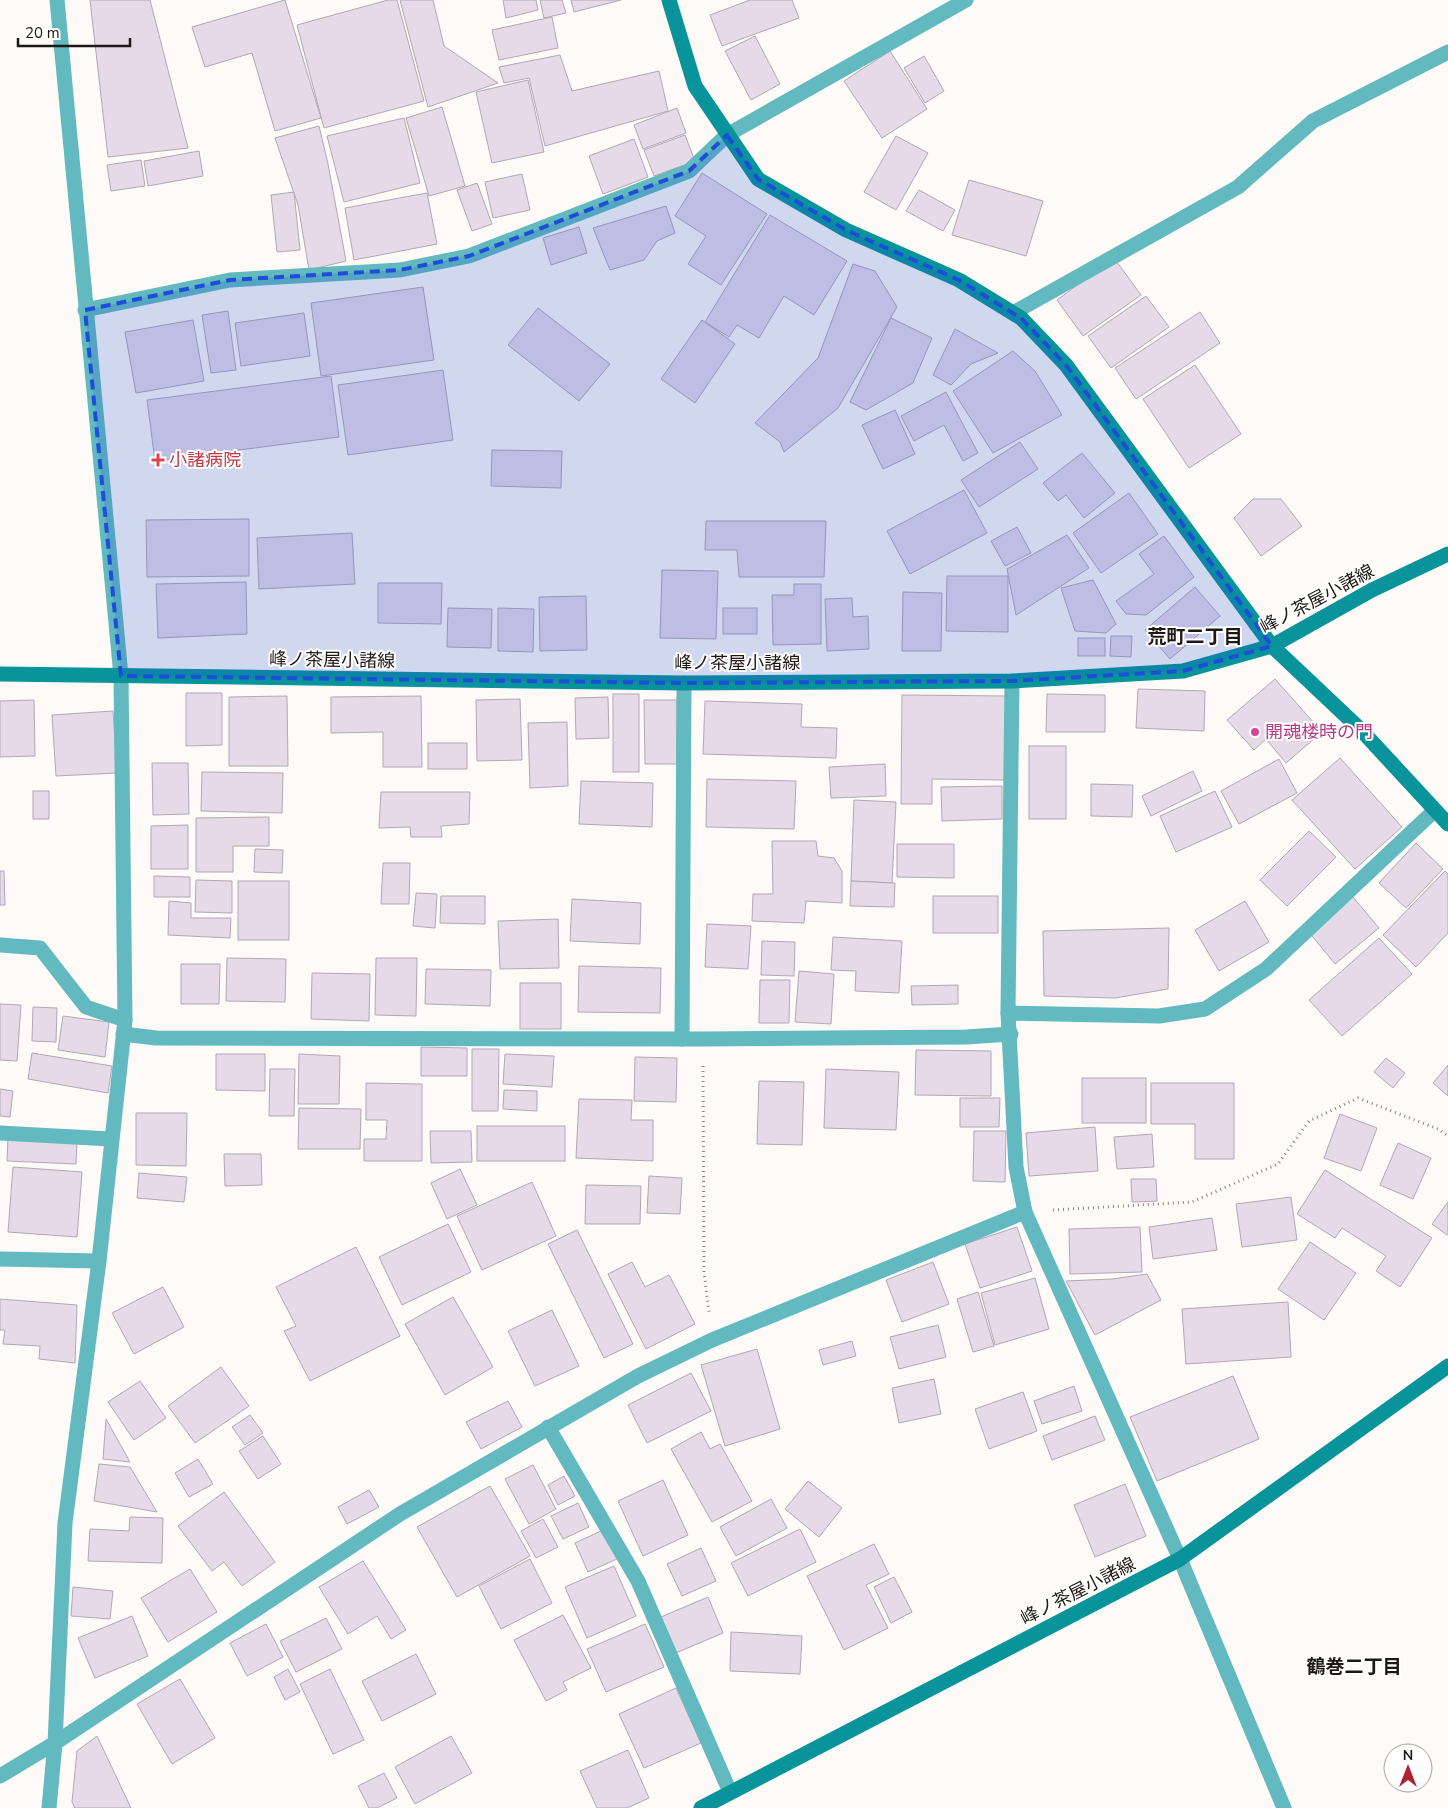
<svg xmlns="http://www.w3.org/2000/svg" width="1448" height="1808" font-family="'Nunito Sans','Noto Sans JP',sans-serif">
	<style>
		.building { fill: #e6dae8; stroke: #b2a7b4 }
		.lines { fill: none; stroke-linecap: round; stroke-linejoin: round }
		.path { stroke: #8a8682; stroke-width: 3; stroke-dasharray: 1 4; stroke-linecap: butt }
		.lane { stroke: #62b9bf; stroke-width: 15 }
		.street { stroke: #62b9bf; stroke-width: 15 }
		.secondary { stroke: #09939b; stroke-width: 15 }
		.marked { fill: #1d4ed8; fill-opacity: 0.2; stroke: #1d4ed8; stroke-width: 4; stroke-dasharray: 10 6; stroke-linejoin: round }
		.health-dot { fill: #e0444e; stroke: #fff; stroke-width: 2 }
		.hotel-dot { fill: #d1479c; stroke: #fff; stroke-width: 2 }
		.labels { text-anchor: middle; stroke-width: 4; stroke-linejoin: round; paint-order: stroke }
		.health-label { font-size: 18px; fill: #be3a42; stroke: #fff; text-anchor: start }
		.street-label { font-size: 18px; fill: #1d1814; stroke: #fff }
		.hotel-label { font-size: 18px; fill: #b23c85; stroke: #fff; text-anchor: start }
		.neighbourhood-label { font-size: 19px; font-weight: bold; fill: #1d1814; stroke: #fff }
	</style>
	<rect width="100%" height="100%" fill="#fdfaf7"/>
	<g class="building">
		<path d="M90,0H150L188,148L108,157Z"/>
		<path d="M285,0L321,118L275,131L252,53L205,67L192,27Z"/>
		<path d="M388,0H397L424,101L324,128L297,25Z"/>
		<path d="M400,0H433L444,46L498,83L428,107Z"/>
		<path d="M503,0H536L538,10L506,18Z"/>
		<path d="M540,0H562L566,13L544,18Z"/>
		<path d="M571,0H621L574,12Z"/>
		<path d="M750,0H792L799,18L722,46L710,15Z"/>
		<path d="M552,17L558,48L499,60L492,30Z"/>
		<path d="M755,36L780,84L751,100L725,51Z"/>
		<path d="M890,51L927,109L882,138L844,81Z"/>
		<path d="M560,55L572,91L659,71L668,111L545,146L529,78L504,83L499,67Z"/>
		<path d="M924,56L944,91L925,103L904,68Z"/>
		<path d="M528,80L544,152L492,163L476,92Z"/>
		<path d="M442,107L465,186L429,196L406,118Z"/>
		<path d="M677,108L686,133L643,149L634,125Z"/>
		<path d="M404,118L420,183L344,202L327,136Z"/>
		<path d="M319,126L328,164L346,261L309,270L298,205L275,138Z"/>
		<path d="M685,135L695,161L654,176L644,150Z"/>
		<path d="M896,136L928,153L896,210L864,192Z"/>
		<path d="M634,139L648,177L603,194L589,156Z"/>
		<path d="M199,151L203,176L148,186L144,161Z"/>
		<path d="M141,160L145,186L111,191L107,165Z"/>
		<path d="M702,173L767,214L721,285L688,264L706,236L675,216Z"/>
		<path d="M522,174L530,210L493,218L485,182Z"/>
		<path d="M969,180L1043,201L1026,256L952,235Z"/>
		<path d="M477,183L492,224L472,231L457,190Z"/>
		<path d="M919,190L955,210L943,231L906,211Z"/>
		<path d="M294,192L300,250L277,252L271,195Z"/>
		<path d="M427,193L437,244L354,260L345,208Z"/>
		<path d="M666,206L675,233L657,241L644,260L610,270L593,228Z"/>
		<path d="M770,215L847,261L814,315L784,296L759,338L737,325L729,337L705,322Z"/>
		<path d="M579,227L587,253L551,265L543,238Z"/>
		<path d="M1114,258L1141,295L1083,336L1057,300Z"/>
		<path d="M853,264L875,271L897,307L838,408L784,452L780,442L755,423L818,358Z"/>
		<path d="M423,287L434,360L321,376L311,303Z"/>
		<path d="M1146,296L1169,327L1111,368L1088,336Z"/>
		<path d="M538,308L610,364L579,401L508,345Z"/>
		<path d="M228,311L236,370L211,373L202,315Z"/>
		<path d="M1200,312L1220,343L1136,399L1115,368Z"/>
		<path d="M304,313L310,356L241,366L235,323Z"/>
		<path d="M891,318L932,338L913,383L866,410L850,402Z"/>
		<path d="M193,320L204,381L136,393L125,332Z"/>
		<path d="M702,320L735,344L695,403L661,379Z"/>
		<path d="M955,329L998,353L971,364L951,385L933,375Z"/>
		<path d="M1013,351L1035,371L1062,415L993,453L953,391Z"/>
		<path d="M1195,365L1241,434L1189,468L1143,399Z"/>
		<path d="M443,370L453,440L348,455L338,385Z"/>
		<path d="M331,376L339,437L155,461L147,400Z"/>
		<path d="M946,392L978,453L963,461L944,425L914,441L901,416Z"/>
		<path d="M895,410L915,454L883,469L862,425Z"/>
		<path d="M1020,442L1038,469L979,507L961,480Z"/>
		<path d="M492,450L562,451L561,488L491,486Z"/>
		<path d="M1082,453L1115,493L1084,518L1066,495L1058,501L1043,483Z"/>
		<path d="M964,490L987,533L910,574L887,531Z"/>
		<path d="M1129,493L1158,534L1101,573L1073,533Z"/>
		<path d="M1253,499H1281L1302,526L1261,556L1234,518Z"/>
		<path d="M249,519V576L147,577L146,520Z"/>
		<path d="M706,521H826L824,577H739L737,550H705Z"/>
		<path d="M1017,527L1031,553L1005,566L991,541Z"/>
		<path d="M352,533L355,584L259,589L257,538Z"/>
		<path d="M1067,535L1089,568L1016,615L1007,569Z"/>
		<path d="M1164,536L1194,577L1146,615L1126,614L1116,601L1154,574L1139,554Z"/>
		<path d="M662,570L718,571L716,639L660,638Z"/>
		<path d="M947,576H1008V632L946,631Z"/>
		<path d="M1093,580L1116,624L1106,633L1075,631L1061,588Z"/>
		<path d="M246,582L247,634L158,638L156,584Z"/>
		<path d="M378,583H442L441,624L378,623Z"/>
		<path d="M794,584H821V644L773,645L772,595H794Z"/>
		<path d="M1195,587L1220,616L1170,659L1145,630Z"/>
		<path d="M903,592L942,593L941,651H902Z"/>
		<path d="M586,596L587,650L540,651L539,597Z"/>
		<path d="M852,598L853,617L868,616L869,649L827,651L825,599Z"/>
		<path d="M448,608L492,609L491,648L447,647Z"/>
		<path d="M498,608L534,609L533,652L498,651Z"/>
		<rect x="723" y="608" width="34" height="26"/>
		<path d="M1111,636H1132L1131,657L1110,656Z"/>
		<rect x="1078" y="638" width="27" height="18"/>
		<path d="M1275,679L1322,732L1286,763L1266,739L1254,750L1227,720Z"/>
		<path d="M1138,689L1205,691L1204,731L1136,728Z"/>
		<path d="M186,693H222V745L186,746Z"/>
		<rect x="613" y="694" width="26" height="78"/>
		<path d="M1047,694L1105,695V732H1046Z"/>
		<path d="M902,695L1008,696L1006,780L932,779V804H901Z"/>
		<path d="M287,696L288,766H229V697Z"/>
		<path d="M421,696L422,767H383V732L331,733V697Z"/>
		<path d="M608,697L609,738L576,739L575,698Z"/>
		<path d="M520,699L522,760L477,761L476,700Z"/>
		<path d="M34,700L35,756L0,757V701Z"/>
		<path d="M644,700H677V764H645Z"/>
		<path d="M705,701L802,704L801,727L837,728L836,758L703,754Z"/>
		<path d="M113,711L117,773L56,776L52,715Z"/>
		<path d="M567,722L568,786L530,788L528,723Z"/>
		<rect x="428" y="743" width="39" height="26"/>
		<rect x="1029" y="746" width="37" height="73"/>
		<path d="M1340,758L1402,827L1355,869L1292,800Z"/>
		<path d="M1279,759L1297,793L1239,824L1221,791Z"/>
		<path d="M152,763H188L189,814L153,815Z"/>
		<path d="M885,764L886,796L831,798L829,767Z"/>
		<path d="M1193,771L1202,791L1151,816L1142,796Z"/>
		<path d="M202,772L283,773L282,813L201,811Z"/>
		<path d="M707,779L796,781L794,829L706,827Z"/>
		<path d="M581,781L653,783L652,827L579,824Z"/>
		<path d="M1091,784L1133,785L1132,817L1091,816Z"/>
		<path d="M1002,786V819L942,821L941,787Z"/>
		<rect x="33" y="791" width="16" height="28"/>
		<path d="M1215,791L1232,827L1176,852L1160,816Z"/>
		<path d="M381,792H470L469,824L441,826L442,837H411L410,827L379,828Z"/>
		<path d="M854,800L896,802L892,883L851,881Z"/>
		<path d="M269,817V846H233V872H196V818Z"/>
		<path d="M188,825V869H151V826Z"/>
		<path d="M1309,831L1336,857L1287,906L1260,880Z"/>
		<path d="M772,841H816L818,856L834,858L842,871V903L806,901L804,923L752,921L753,894H773Z"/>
		<path d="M1416,843L1443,869L1406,908L1379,883Z"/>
		<path d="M897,844H954V878L897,877Z"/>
		<path d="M255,849L283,850L282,873L254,872Z"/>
		<path d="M383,863H410L409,904H381Z"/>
		<path d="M0,871H4L5,905H0Z"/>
		<path d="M1445,871L1448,874V933L1416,967L1383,935Z"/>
		<path d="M154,876L190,877V897H154Z"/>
		<path d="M196,880L232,881V913L195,912Z"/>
		<rect x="238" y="881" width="51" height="59"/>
		<path d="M851,881L895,883L894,907L850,906Z"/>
		<path d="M416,893L437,894L435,928L413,926Z"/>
		<path d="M441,896H485V924L440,923Z"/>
		<rect x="933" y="896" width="65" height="37"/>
		<path d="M1352,896L1379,928L1335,964L1308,931Z"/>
		<path d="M572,899L641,903L640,944L570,941Z"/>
		<path d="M169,901L191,903V918H231L230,938L168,935Z"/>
		<path d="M1245,901L1269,942L1219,971L1195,930Z"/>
		<path d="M558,919L559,968L500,969L498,921Z"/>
		<path d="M707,924L751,926L748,969L705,967Z"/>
		<path d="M1169,928L1168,989L1115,998L1044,996L1043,931Z"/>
		<path d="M833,937L902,941L899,993L855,991L856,971L831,970Z"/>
		<path d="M1379,938L1412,974L1342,1036L1309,1000Z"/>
		<path d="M762,941L795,942L794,976L761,975Z"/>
		<path d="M227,958L286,959L285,1002L226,1001Z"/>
		<path d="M376,958H417L416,1016L375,1015Z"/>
		<path d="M181,964H220L219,1004H181Z"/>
		<path d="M579,966L661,968L660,1013L578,1012Z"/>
		<path d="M426,969L491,970L490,1006L425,1004Z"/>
		<path d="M799,971L834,974L831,1024L795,1022Z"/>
		<path d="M312,973L370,974L369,1021L311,1019Z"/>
		<path d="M760,980H790L789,1023H759Z"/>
		<rect x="520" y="983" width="41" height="46"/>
		<path d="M958,985V1004L912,1005L911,986Z"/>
		<path d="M0,1004L21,1005L17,1061L0,1060Z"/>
		<path d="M33,1007L57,1008L56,1042L32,1041Z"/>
		<path d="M63,1016L109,1022L105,1057L58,1050Z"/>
		<path d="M421,1047L467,1048V1076H421Z"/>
		<path d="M472,1049H499L498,1111H472Z"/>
		<path d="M916,1050L991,1051V1096L915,1095Z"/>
		<path d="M32,1053L112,1066L108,1093L28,1079Z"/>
		<path d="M216,1054H265V1091L216,1090Z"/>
		<path d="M299,1054L340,1056L339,1104H298Z"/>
		<path d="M505,1054L554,1056L552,1087L503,1084Z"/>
		<path d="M635,1057L677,1058L676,1102L634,1101Z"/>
		<path d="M1386,1058L1405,1073L1393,1088L1374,1072Z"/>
		<path d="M1448,1065V1096L1433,1083Z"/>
		<path d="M270,1069H295L294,1116H269Z"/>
		<path d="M826,1069L899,1072L896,1130L824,1128Z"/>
		<rect x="1082" y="1078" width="64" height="45"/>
		<path d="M759,1081L804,1082L802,1145L757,1144Z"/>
		<path d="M366,1083L422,1084V1161H364V1139H386L387,1120H366Z"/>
		<path d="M1151,1083H1234V1159H1195V1124H1151Z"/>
		<path d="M0,1089L13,1091L10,1117L0,1116Z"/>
		<path d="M504,1090L537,1091V1111L503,1109Z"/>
		<path d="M960,1098H1000L999,1127H960Z"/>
		<path d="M579,1099L632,1100L631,1120H653V1161L576,1158Z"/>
		<path d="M299,1108L361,1109L360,1149H298Z"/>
		<path d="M136,1113H187L186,1166L136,1165Z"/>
		<path d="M1340,1114L1377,1128L1361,1171L1324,1158Z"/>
		<rect x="477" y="1126" width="88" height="35"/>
		<path d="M1095,1127L1098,1171L1029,1176L1026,1133Z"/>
		<path d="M430,1131H471L472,1162L431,1163Z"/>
		<path d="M974,1131H1006L1005,1182L973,1181Z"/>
		<path d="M1152,1134L1154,1167L1117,1169L1114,1137Z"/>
		<path d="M8,1137L77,1140L76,1164L7,1161Z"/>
		<path d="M1398,1143L1431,1158L1413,1199L1380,1185Z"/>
		<path d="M224,1154H261L262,1185L225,1186Z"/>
		<path d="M13,1167L82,1172L77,1237L8,1232Z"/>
		<path d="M460,1169L477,1205L447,1219L431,1183Z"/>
		<path d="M1325,1170L1432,1238L1400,1287L1376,1271L1386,1256L1342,1228L1335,1238L1297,1214Z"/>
		<path d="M139,1173L187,1177L184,1202L137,1198Z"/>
		<path d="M649,1176L682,1178L680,1214L647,1213Z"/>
		<path d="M1131,1179H1156L1157,1201L1132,1202Z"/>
		<path d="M532,1182L556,1236L482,1270L457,1216Z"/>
		<path d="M586,1185L641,1186L640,1224H585Z"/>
		<path d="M1291,1197L1297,1240L1242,1247L1236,1204Z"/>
		<path d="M1448,1202V1234L1447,1235L1432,1224Z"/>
		<path d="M1212,1218L1217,1250L1153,1259L1149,1227Z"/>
		<path d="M448,1224L471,1272L402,1305L379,1257Z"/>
		<path d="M1017,1227L1032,1271L980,1288L965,1244Z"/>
		<path d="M1140,1227L1142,1272L1070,1274L1069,1229Z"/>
		<path d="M577,1230L633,1344L604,1358L548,1244Z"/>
		<path d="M1310,1242L1356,1273L1324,1320L1278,1289Z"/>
		<path d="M356,1247L400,1336L310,1381L284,1331L296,1326L276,1287Z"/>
		<path d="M632,1262L645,1287L669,1275L695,1324L646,1349L608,1274Z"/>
		<path d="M933,1262L949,1304L902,1322L886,1280Z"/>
		<path d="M1147,1274L1161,1300L1095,1335L1066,1281L1112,1279Z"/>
		<path d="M1035,1278L1049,1329L995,1345L981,1293Z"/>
		<path d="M163,1287L184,1327L134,1354L112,1313Z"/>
		<path d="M978,1292L994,1346L973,1352L957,1299Z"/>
		<path d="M453,1297L493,1367L445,1395L405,1324Z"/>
		<path d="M0,1299L77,1305L75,1363L39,1359L40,1346L3,1344L5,1330H0Z"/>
		<path d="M1288,1302L1291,1357L1186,1364L1182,1309Z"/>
		<path d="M552,1310L579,1366L535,1386L508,1331Z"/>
		<path d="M938,1325L946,1357L899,1369L890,1337Z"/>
		<path d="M852,1341L856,1356L823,1365L819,1350Z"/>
		<path d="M757,1349L780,1429L725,1446L701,1365Z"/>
		<path d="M221,1367L249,1406L195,1443L168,1406Z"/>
		<path d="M691,1373L711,1411L647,1443L628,1405Z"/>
		<path d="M1233,1376L1259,1439L1157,1481L1130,1417Z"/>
		<path d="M934,1379L941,1414L899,1423L892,1388Z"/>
		<path d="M140,1381L166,1418L134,1440L108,1402Z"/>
		<path d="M1074,1386L1082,1411L1042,1424L1034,1401Z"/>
		<path d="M1023,1392L1037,1431L989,1449L975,1409Z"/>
		<path d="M508,1401L522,1427L481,1449L466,1422Z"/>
		<path d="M250,1415L263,1433L245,1445L232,1427Z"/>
		<path d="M1095,1416L1105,1440L1052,1460L1043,1436Z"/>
		<path d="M106,1419L130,1462L103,1459Z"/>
		<path d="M701,1432L710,1449L720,1444L752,1501L712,1522L671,1449Z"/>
		<path d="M263,1436L281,1464L258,1479L239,1451Z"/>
		<path d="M198,1459L213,1484L189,1497L175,1473Z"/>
		<path d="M99,1464L130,1467L157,1512L94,1501Z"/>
		<path d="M533,1465L556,1509L529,1524L505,1479Z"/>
		<path d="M564,1476L575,1496L558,1505L548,1485Z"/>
		<path d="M663,1480L688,1535L643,1556L618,1501Z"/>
		<path d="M808,1481L842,1508L819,1537L785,1509Z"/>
		<path d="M1125,1484L1146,1536L1095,1557L1074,1505Z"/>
		<path d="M490,1486L530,1556L457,1597L417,1527Z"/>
		<path d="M369,1490L379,1507L347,1524L338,1507Z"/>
		<path d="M224,1492L275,1562L242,1586L224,1562L212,1571L178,1526Z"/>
		<path d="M771,1499L787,1528L736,1556L720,1527Z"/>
		<path d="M578,1503L589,1527L563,1539L551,1516Z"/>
		<path d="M130,1517L163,1518L162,1563L88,1561L90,1529L129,1531Z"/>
		<path d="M543,1519L558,1547L536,1558L521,1531Z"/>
		<path d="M800,1529L816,1562L748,1596L731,1563Z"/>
		<path d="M603,1530L617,1559L588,1572L575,1543Z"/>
		<path d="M874,1544L889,1574L866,1585L888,1628L844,1650L807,1576Z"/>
		<path d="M701,1548L716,1581L682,1596L667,1564Z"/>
		<path d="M530,1559L552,1603L501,1629L479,1586Z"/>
		<path d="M363,1561L406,1630L391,1639L377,1616L348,1634L319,1587Z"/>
		<path d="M614,1566L636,1616L587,1638L565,1587Z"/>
		<path d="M190,1569L217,1612L168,1642L141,1598Z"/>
		<path d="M894,1577L912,1612L891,1623L874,1587Z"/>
		<path d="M73,1587L113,1591L110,1619L71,1616Z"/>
		<path d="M708,1597L723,1633L676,1653L661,1617Z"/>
		<path d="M563,1615L591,1668L563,1682L567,1690L546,1701L514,1640Z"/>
		<path d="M132,1616L148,1656L95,1678L78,1638Z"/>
		<path d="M326,1618L342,1649L296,1672L280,1641Z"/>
		<path d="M266,1624L283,1657L247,1676L230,1643Z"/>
		<path d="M645,1624L664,1667L606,1692L587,1649Z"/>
		<path d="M731,1632L802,1636L800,1674L730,1671Z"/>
		<path d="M416,1654L436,1694L382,1721L362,1681Z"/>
		<path d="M288,1669L300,1692L285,1700L274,1677Z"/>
		<path d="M330,1669L364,1740L333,1754L300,1684Z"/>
		<path d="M180,1679L215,1738L172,1764L137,1704Z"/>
		<path d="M676,1688L701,1743L644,1768L619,1714Z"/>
		<path d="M97,1736L131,1808H75L72,1802L77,1751Z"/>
		<path d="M451,1736L472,1773L415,1804L395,1767Z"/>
		<path d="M628,1750L649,1798L627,1808H597L580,1771Z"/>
		<path d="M384,1773L397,1798L377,1808H369L358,1786Z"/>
	</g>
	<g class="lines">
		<g class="path">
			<path d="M703,1066L704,1272L709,1312"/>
			<path d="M1053,1210L1192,1202L1278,1164L1309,1121L1358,1098L1438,1129L1448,1136"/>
		</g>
		<g class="lane">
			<path d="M1013,313L1238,187L1313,121L1448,52"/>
			<path d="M0,945L40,948L86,1007L125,1020"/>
			<path d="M1008,1013L1159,1016L1205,1009L1266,969L1434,811"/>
			<path d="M123,1034L156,1038L703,1039L966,1037L1011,1034"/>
			<path d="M682,1039L684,683"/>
			<path d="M0,1133L111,1139"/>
			<path d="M548,1427L638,1581L730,1792"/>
		</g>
		<g class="street">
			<path d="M85,310L230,280L400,270L469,256L689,171L727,135L966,0"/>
			<path d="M1012,681L1008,1013L1016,1167L1025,1212L1180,1559L1284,1808"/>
			<path d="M0,1259L99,1261"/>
			<path d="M0,1776L55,1743L400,1514L638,1376L712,1340L1025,1212"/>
			<path d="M49,1808L55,1743L65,1523L99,1261L125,1020L121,676L57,0"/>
		</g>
		<g class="secondary">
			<path d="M669,0L695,86L758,179L846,230L959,280L1021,318L1066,365L1272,646L1362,731L1448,824"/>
			<path d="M0,674L684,683L1012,681L1183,671L1272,646L1372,590L1448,554"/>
			<path d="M701,1808L1180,1559L1448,1366"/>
		</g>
	</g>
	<path class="marked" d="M727,135L758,179L846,230L959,280L1021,318L1066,365L1272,646L1183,671L1012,681L684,683L121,676L85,310L230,280L400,270L469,256L689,171Z"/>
	<path class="health-dot" d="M155.5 452.5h5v5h5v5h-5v5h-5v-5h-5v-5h5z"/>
	<circle class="hotel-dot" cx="1255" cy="732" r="5"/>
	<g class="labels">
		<g class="health-label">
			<text x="169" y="466">小諸病院</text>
		</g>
		<g class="street-label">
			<text transform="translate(1317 599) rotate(-28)" y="6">峰ノ茶屋小諸線</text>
			<text transform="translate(332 660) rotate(1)" y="6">峰ノ茶屋小諸線</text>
			<text x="737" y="669">峰ノ茶屋小諸線</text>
			<text transform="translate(1078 1591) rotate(-27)" y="6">峰ノ茶屋小諸線</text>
		</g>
		<g class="hotel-label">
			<text x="1265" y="738">開魂楼時の門</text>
		</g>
		<g class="neighbourhood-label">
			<text x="1195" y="643">荒町二丁目</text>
			<text x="1354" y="1673">鶴巻二丁目</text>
		</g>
	</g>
	<g transform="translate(1408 1768)"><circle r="24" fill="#ffffff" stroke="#a5a3a1"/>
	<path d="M0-4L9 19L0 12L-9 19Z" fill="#b22033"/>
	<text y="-8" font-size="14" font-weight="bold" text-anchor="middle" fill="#1d1814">N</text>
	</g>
	<path d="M18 38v8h112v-8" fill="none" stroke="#1d1814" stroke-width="2.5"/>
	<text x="25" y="38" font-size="15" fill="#1d1814" stroke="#ffffff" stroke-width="4" paint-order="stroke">20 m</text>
</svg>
